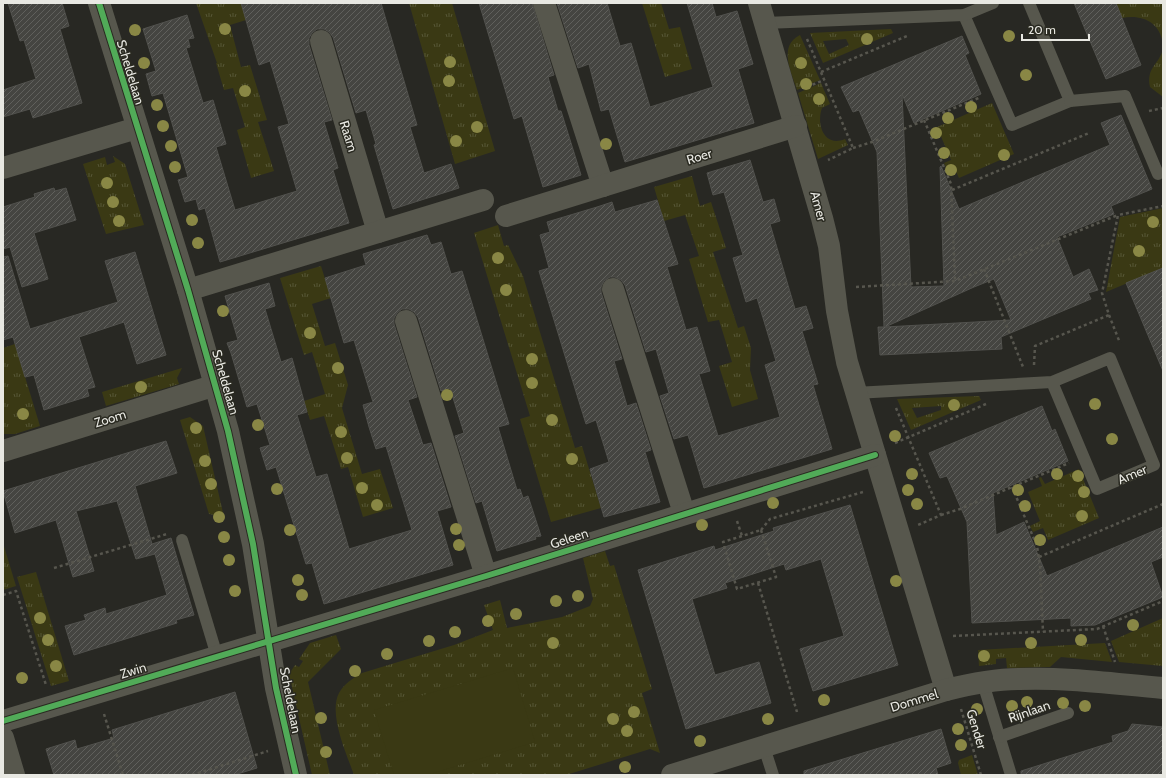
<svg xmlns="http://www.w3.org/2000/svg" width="1166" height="778" font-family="Cabin,sans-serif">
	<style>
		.grass { fill: url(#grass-tufts); fill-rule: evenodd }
		.garden { fill: #3a3914 }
		.building { fill: url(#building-hatch); stroke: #51514d; fill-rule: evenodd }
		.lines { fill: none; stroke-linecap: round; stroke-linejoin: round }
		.path { stroke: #57564e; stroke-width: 2.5; stroke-dasharray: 3 3; stroke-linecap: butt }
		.lane { stroke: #57574d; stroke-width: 12 }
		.street { stroke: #57574d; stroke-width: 22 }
		.cycleway-casing { stroke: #2a2a21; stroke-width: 8 }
		.cycleway { stroke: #51ab58; stroke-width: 6 }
		.tree { fill: #898745 }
		.labels { text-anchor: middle; stroke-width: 3; stroke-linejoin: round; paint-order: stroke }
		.street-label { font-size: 13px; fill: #e8e8e2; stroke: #2a2a21 }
	</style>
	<defs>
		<pattern id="grass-tufts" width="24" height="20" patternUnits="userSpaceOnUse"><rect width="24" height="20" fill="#3a3914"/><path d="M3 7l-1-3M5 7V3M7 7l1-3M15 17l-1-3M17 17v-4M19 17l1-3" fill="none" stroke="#565636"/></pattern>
		<pattern id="building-hatch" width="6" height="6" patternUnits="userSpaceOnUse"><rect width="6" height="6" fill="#454541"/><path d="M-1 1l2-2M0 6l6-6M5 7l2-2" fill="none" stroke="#60605c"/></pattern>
	</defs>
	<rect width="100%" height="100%" fill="#282823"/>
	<g class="grass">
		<path d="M196,3H241L246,20L230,25L241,67L250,65L267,120L258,122L274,171L251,178L237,130L245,127L233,88L224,90L216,63H217Z"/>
		<path d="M409,3H452L495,151L455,164Z"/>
		<path d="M642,3H661L669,29L680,27L692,69L665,77Z"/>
		<path d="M1116,3H1163V44C1160,22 1142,14 1122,18Z"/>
		<path d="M891,29L893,33L823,63L810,33ZM846,39L849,45L829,54L823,41Z"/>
		<path d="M800,35L820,80L797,90C791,71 778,46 800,35Z"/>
		<path d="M1163,49V97L1150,87C1146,67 1159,65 1163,49Z"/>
		<path d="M821,83L830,104L822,108C816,124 824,148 845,139L848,145L818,159L798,93Z"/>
		<path d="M992,103L1014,154L959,178L954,167L947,170L944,163L951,160L937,127Z"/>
		<path d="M113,156L125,164L144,225L106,234L83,164L105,157L107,165L115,162Z"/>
		<path d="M692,176L700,206L711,202L726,248L713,252L738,328L744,326L751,348L750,370L758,399L732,407L719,366L732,362L719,320L708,322L689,259L699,256L685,215L664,221L654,187Z"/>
		<path d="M1163,208V273L1161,269L1106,292L1120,217Z"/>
		<path d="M498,225L504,246L508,245L523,276L575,448L582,446L601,508L551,522L520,419L530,416L474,233Z"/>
		<path d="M321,266L331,298L312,304L325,346L335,343L348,385L342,408L362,474L380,469L393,508L363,517L348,467L341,469L324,416L310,420L304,401L325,394L312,352L304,355L280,278Z"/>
		<path d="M15,344L40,426L15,434H3V348Z"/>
		<path d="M182,368L177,378L179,384L106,406L102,392Z"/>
		<path d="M979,396L981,400L911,430L897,399ZM941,406V410L917,418L912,408Z"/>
		<path d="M190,417L203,426L224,517L209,514L180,420Z"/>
		<path d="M1079,469L1099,518L1048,540L1043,528L1033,532L1030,526L1040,521L1028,492L1042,486L1039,478L1041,477L1045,484Z"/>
		<path d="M3,543L16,586L3,590Z"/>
		<path d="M605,551L610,566L614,565L652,689L642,693L660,753L650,749L566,775H354C347,755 328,714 339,693C344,684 353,678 362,673L454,645L493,630L484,605L500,600L507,628L562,617L590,606L593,599L583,558Z"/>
		<path d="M36,572L69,681L51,686L17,577Z"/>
		<path d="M1163,618V666L1119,662L1111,641Z"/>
		<path d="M336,635L341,649L308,682L330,775H312L289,674L295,665L299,667L303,661L299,659L310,643Z"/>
		<path d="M1105,643L1112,662L1061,657L1050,667L1007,668L1006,658L996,659V664L979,666L978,650Z"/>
		<path d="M972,755L978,775H961L958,763L959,760Z"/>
	</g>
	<path class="garden" d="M513,668L535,742L427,775H394L374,710Z"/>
	<g class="building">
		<path d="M8,3H62L69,26L60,29L82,103L33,118L30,109L3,117V90L36,79L24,40L20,41Z"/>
		<path d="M241,3H381L417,125L410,127L424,173L451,164L459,188L393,209L374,145L376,144L366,110L356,113L333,37L329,32L324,29H317L312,33L309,38V45L332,120L324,122L338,168L333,170L349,223L220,262L205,208L199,210L196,199L185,202L178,180L188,177L163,93L152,96L146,74L156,71L143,29L187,15L194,38L188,39L190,47L186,48L203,103L213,100L226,144L216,147L235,210L297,191L278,127L289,124L270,61L259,65Z"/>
		<path d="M479,3H532L554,75L548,77L558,111H561L581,175L543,187L522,116L514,119Z"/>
		<path d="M557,3H607L620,46L631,43L650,107L713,87L687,3H712L716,17L737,11L753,64L738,69L754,123L625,162L609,109L601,111L589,64L578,68Z"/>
		<path d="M1074,3H1116L1141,65L1106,79Z"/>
		<path d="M962,36L969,53L965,55L981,94L914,123L902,94L911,287L944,286L940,167L941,166L959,209L1110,145L1101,123L1121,115L1152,189L1111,206L1114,214L1057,237L1073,277L1089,269L1098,290L1088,293L1091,299L1001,337L1002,349L880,355L878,327H884L877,152L859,110L853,112L841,87ZM994,279L1011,320L885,327L974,287Z"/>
		<path d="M750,160L763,202L774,199L780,221L770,224L795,309L806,306L813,328L802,331L818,384L813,385L832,449L704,488L688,435L674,439L660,396L669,393L656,349L646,352L625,285L621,280L615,277H610L604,281L601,287V292L622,359L614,361L627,406L636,403L651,450L645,452L660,502L604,517L590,469L609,462L596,420L586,424L573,382L539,271L549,268L540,235L550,232L547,222L597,207L612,202L615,212L657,200L678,264L667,267L686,330L697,327L710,371L699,374L718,436L780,417L765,365L776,361L757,298L746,302L733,258L743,255L724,192L713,195L707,173Z"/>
		<path d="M54,188L55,191L66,188L76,220L34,233L48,279L22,287L10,247L3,249V207L35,197L34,194Z"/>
		<path d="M427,235L431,245L441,242L451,274L462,271L509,424L498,427L517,490L520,489L523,498L528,496L541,536L535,537L536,539L497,551L482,501L476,503L455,436L464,433L450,388L441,391L418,317L414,312L409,309H402L397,313L394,318V324L417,397L408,400L423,445L431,443L451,507L437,511L453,565L324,604L312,563L306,564L276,467L267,470L260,448L270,445L257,404L247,407L231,353L227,343L238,340L225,296L269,283L275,306L265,309L281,362L292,358L307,412L297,415L316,477L327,474L349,549L412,530L386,446L376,449L369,427L363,405L373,402L354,340L344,343L325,278L366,265L363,254Z"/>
		<path d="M135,252L166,355L137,364L124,322L79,337L95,387L87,389L89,396L44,410L34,375L25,377L13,337L3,340V257L8,256L30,329L118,302L105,261Z"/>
		<path d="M1163,268V371L1126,283Z"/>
		<path d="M1042,406L1052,431L1055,429L1068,461L993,493L996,535L1024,522L1047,576L1163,527V557L1151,562L1163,597L1095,625L1071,626V618L972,623L967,522L947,476L940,478L929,453Z"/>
		<path d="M166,441L177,473L135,486L152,544L171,538L194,615L176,620L177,623L74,655L65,626L86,620L84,615L105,608L106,614L167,595L155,554L136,559L117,501L76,511L94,571L73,577L56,520L15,533L3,491Z"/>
		<path d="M850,505L898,665L813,691L800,649L844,636L821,559L786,570L784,564L725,583L727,588L692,599L715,675L759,662L771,703L686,729L638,570L714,546L715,550L774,531L773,528Z"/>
		<path d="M235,692L257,768L234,775H54L46,749L75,740L77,749L114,738L112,730Z"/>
		<path d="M1132,724L1163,727V775H1021V771L1113,742L1112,736L1128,731Z"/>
		<path d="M941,729L951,763L936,768L938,775H804V771Z"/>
	</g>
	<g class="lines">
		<g class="path">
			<path d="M807,39L853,148L828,160"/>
			<path d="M821,72L907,36"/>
			<path d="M807,87L824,80"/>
			<path d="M1149,111L1163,108"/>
			<path d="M924,120L951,184L955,281"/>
			<path d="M853,148L872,142L981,97"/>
			<path d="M952,190L1089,133"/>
			<path d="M984,269L1023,367"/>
			<path d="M856,287L955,281L1118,215"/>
			<path d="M1109,315L1120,343"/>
			<path d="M1034,365L1035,346L1109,315L1102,293L1118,215L1163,206"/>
			<path d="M896,408L941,515L918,525"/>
			<path d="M895,443L986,404"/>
			<path d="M1012,487L1037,546L1040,565L1043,632"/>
			<path d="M941,515L960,509L1069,463"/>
			<path d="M737,521L742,536"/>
			<path d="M761,530L776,577L737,589L723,542Z"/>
			<path d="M761,530L770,519L863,492"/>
			<path d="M1039,557L1163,504"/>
			<path d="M54,568L167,534"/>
			<path d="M758,583L797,712"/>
			<path d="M3,595L16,591L46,685"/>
			<path d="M1103,626L1115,662"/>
			<path d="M953,636L1097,629L1163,601"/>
			<path d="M961,709L981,775"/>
			<path d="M104,714L123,775"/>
			<path d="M192,775L268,751"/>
		</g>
		<g class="lane">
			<path d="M964,15L1012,125L1070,101L1029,3"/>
			<path d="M765,23L964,15L993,3"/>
			<path d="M1070,101L1125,96L1158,174"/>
			<path d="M855,393L1052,382L1110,358L1154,465L1097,489L1052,382"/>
			<path d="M182,540L217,656"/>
			<path d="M983,683L1011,775"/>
			<path d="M999,737L1068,713"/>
			<path d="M764,747L773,775"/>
		</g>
		<g class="street">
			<path d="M99,3L188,290L228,431L253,544L276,688L296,775"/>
			<path d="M544,3L603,186"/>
			<path d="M759,3L822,218L829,246L837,311L847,362L946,690"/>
			<path d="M321,41L378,232"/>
			<path d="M3,168L137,128"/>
			<path d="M506,216L796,126"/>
			<path d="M613,289L684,513"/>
			<path d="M188,290L483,200"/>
			<path d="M406,321L486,576"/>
			<path d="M3,451L216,385"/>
			<path d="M3,721L486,576L875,455"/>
			<path d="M3,738L14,775"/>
			<path d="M672,775L946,690C970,684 995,679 1019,679C1067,677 1115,684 1163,688"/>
		</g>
		<g class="cycleway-casing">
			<g id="cycleway">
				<path d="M99,3L188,290L228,431L253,544L276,688L296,775"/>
				<path d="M3,721L486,576L875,455"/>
			</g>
		</g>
		<use href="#cycleway" class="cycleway"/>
	</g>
	<g class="tree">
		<circle cx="225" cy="29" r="6"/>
		<circle cx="135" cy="30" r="6"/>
		<circle cx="1009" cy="36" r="6"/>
		<circle cx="867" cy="39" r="6"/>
		<circle cx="450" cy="62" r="6"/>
		<circle cx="144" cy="63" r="6"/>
		<circle cx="801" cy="63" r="6"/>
		<circle cx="1026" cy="75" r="6"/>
		<circle cx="449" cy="81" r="6"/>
		<circle cx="806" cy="84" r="6"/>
		<circle cx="245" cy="91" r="6"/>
		<circle cx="819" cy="99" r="6"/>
		<circle cx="157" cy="105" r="6"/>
		<circle cx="971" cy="107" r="6"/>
		<circle cx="948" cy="118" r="6"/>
		<circle cx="163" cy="126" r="6"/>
		<circle cx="477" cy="127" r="6"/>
		<circle cx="936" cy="133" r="6"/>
		<circle cx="456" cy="141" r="6"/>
		<circle cx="606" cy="144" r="6"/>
		<circle cx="171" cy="146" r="6"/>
		<circle cx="944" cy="153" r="6"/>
		<circle cx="1004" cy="155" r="6"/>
		<circle cx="175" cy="167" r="6"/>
		<circle cx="951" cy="170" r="6"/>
		<circle cx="107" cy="183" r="6"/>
		<circle cx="113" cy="202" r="6"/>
		<circle cx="192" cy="220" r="6"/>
		<circle cx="119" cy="221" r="6"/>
		<circle cx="1153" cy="222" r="6"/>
		<circle cx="198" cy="243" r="6"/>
		<circle cx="1139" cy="251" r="6"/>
		<circle cx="498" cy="258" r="6"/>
		<circle cx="506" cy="290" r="6"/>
		<circle cx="223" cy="311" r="6"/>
		<circle cx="310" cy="333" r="6"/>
		<circle cx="532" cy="359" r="6"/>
		<circle cx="338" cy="368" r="6"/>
		<circle cx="532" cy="383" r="6"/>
		<circle cx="141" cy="387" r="6"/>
		<circle cx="447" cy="395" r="6"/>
		<circle cx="1095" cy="404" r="6"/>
		<circle cx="954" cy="405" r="6"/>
		<circle cx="23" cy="414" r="6"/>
		<circle cx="552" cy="420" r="6"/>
		<circle cx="258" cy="425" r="6"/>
		<circle cx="196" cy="428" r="6"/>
		<circle cx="341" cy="432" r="6"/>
		<circle cx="895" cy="436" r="6"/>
		<circle cx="1112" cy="439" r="6"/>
		<circle cx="347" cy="458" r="6"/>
		<circle cx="572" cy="459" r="6"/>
		<circle cx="205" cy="461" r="6"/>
		<circle cx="912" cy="474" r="6"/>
		<circle cx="1057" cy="474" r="6"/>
		<circle cx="1078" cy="476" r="6"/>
		<circle cx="211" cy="484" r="6"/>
		<circle cx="362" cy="488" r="6"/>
		<circle cx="277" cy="489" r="6"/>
		<circle cx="908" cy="490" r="6"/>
		<circle cx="1018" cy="490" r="6"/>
		<circle cx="1084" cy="492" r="6"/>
		<circle cx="773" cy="503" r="6"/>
		<circle cx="917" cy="504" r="6"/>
		<circle cx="377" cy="505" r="6"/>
		<circle cx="1025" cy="506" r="6"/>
		<circle cx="1082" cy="516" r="6"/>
		<circle cx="219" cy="517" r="6"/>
		<circle cx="702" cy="525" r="6"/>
		<circle cx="456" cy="529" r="6"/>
		<circle cx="290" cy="530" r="6"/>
		<circle cx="224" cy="537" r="6"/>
		<circle cx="1040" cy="540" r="6"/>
		<circle cx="459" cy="545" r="6"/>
		<circle cx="229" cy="560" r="6"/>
		<circle cx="298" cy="580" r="6"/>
		<circle cx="896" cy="581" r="6"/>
		<circle cx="235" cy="591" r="6"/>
		<circle cx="302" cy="595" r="6"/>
		<circle cx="578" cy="596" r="6"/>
		<circle cx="556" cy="601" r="6"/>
		<circle cx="516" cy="614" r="6"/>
		<circle cx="40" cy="618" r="6"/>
		<circle cx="488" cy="621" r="6"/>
		<circle cx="1133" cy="625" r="6"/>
		<circle cx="455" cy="632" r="6"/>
		<circle cx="48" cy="640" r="6"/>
		<circle cx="1081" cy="640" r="6"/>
		<circle cx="429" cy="641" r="6"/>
		<circle cx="553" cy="643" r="6"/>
		<circle cx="1031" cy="643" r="6"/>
		<circle cx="387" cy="654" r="6"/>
		<circle cx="984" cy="656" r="6"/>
		<circle cx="56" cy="666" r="6"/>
		<circle cx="355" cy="671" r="6"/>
		<circle cx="22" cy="678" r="6"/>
		<circle cx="824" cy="700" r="6"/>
		<circle cx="1027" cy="702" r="6"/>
		<circle cx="1063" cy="703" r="6"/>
		<circle cx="1012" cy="706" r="6"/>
		<circle cx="1085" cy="706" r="6"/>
		<circle cx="977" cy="709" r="6"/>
		<circle cx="634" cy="712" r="6"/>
		<circle cx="321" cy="718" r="6"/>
		<circle cx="613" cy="719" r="6"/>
		<circle cx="768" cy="719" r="6"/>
		<circle cx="958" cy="729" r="6"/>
		<circle cx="627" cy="731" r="6"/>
		<circle cx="700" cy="741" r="6"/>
		<circle cx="961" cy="745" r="6"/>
		<circle cx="326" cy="752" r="6"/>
		<circle cx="625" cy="767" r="6"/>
	</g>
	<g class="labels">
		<g class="street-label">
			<text transform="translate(131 72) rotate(73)" y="5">Scheldelaan</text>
			<text transform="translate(349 136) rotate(73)" y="5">Raam</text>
			<text transform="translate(699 156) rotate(-17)" y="5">Roer</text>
			<text transform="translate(819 206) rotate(75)" y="5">Amer</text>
			<text transform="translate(226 382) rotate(74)" y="5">Scheldelaan</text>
			<text transform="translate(110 418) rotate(-17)" y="5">Zoom</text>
			<text transform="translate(1132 474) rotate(-23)" y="5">Amer</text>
			<text transform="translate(569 538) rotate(-18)" y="5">Geleen</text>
			<text transform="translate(133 670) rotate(-17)" y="5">Zwin</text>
			<text transform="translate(291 700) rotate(79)" y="5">Scheldelaan</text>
			<text transform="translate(914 700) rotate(-17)" y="5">Dommel</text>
			<text transform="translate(1029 711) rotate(-19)" y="5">Rijnlaan</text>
			<text transform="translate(977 729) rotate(73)" y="5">Gender</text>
		</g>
	</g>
	<rect width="1166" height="778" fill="none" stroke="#e8e8e2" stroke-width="8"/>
	<path d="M1022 34v6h67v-6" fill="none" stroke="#e8e8e2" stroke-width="2"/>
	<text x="1028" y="34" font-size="12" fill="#e8e8e2" stroke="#2a2a21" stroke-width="3" paint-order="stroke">20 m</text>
</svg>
